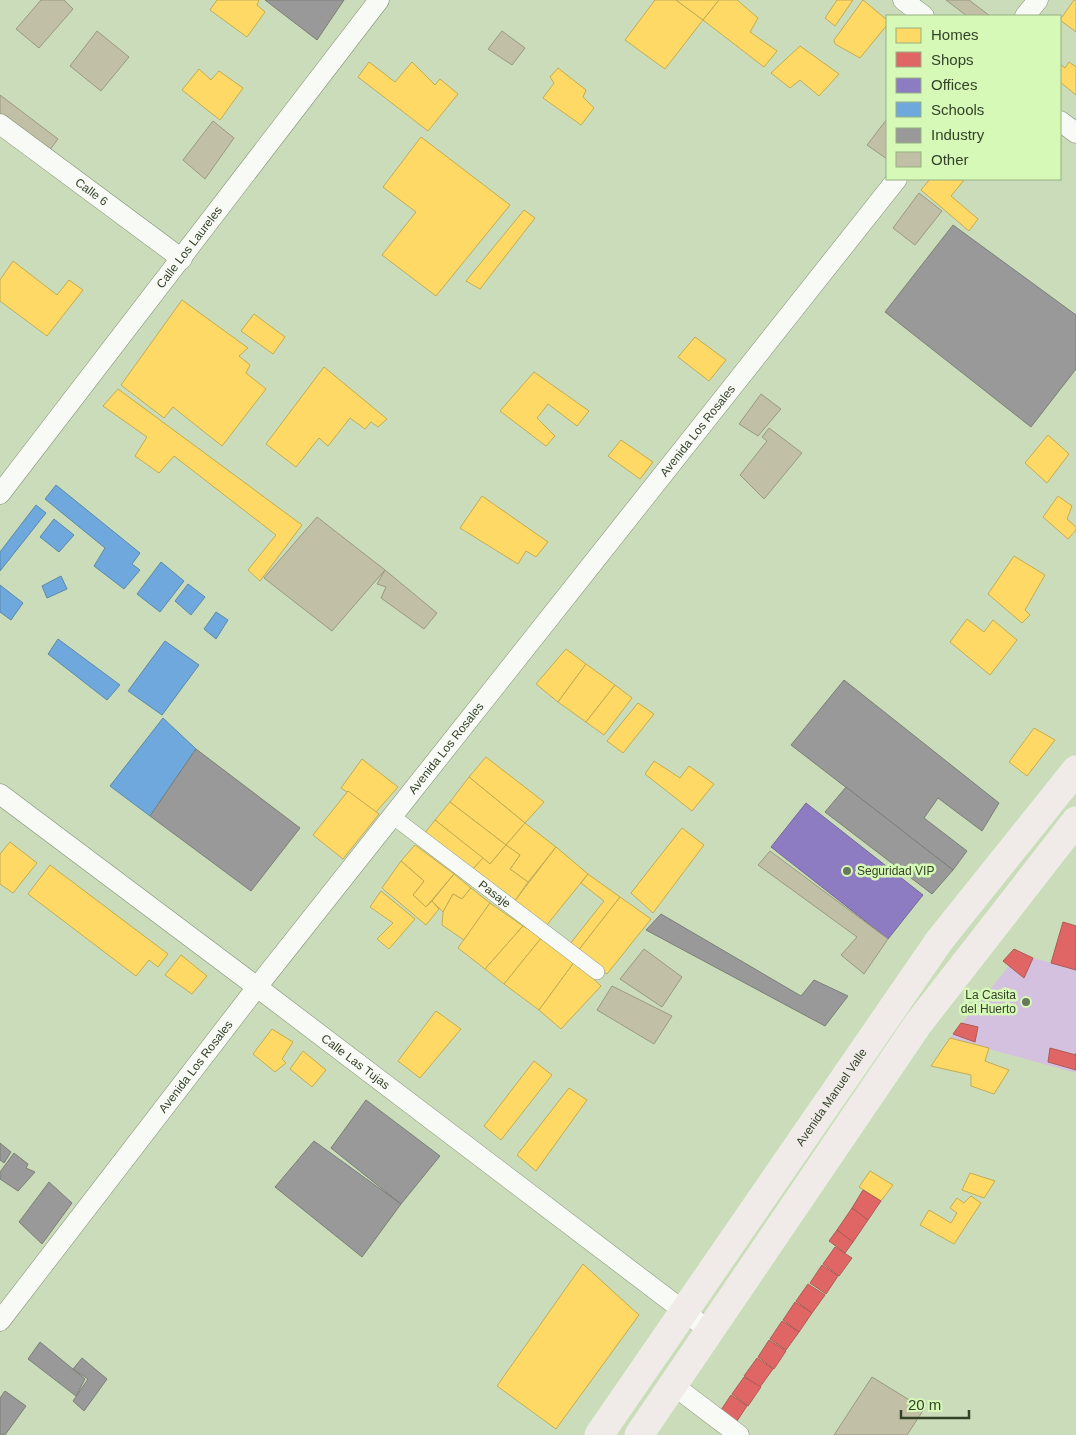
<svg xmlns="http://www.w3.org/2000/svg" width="1076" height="1435" font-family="Arial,sans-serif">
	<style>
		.green { fill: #d4c1e0 }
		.homes { fill: #ffd966; stroke: #c2ac53 }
		.shops { fill: #e06666; stroke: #ac5b53 }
		.offices { fill: #8e7cc3; stroke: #736b94 }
		.schools { fill: #6fa8dc; stroke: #5d89a6 }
		.industry { fill: #999; stroke: #7b7f77 }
		.building { fill: #c1c0a6; stroke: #9a997f }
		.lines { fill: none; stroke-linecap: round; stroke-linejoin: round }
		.pedestrian-casing { stroke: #818f74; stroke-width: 16 }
		.minor-casing { stroke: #818f74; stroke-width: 21 }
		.primary-casing { stroke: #e7efe0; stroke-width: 29 }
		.pedestrian { stroke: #f7faf5; stroke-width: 15 }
		.minor { stroke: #f7faf5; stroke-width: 20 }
		.primary { stroke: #f0ebe8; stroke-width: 28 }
		.poi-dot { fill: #68785b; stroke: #d6f9b8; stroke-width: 2 }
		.labels { text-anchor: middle; stroke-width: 5; stroke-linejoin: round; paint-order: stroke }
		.street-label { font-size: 12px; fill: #344228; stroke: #d6f9b8 }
		.poi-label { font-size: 12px; fill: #344228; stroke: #d6f9b8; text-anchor: start }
	</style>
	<rect width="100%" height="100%" fill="#cadcba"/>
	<path class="green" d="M1019,954L1076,970V1073L950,1038Z"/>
	<g class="homes">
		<path d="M217,0H259L257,5L265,12L247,37L210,10Z"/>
		<path d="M655,0H676L703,20L665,69L625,40Z"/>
		<path d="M676,0H719L703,20Z"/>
		<path d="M719,0H737L758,18L750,32L777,51L764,67L703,20Z"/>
		<path d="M837,0H853L835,26L825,18Z"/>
		<path d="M863,0L887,20V25L860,58L835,44L834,40Z"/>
		<path d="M1074,0H1076V32L1060,20Z"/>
		<path d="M800,46L839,74L819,96L800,80L790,88L771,73Z"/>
		<path d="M369,62L395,82L412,62L435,85L440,79L458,94L428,131L358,77Z"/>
		<path d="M1069,62L1076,67V95L1060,82V64L1065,68Z"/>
		<path d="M558,68L586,90L583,97L594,108L581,125L543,98L554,83L550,77Z"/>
		<path d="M199,69L211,80L219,71L243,88L220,120L182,90Z"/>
		<path d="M421,137L510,205L436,296L382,255L416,212L383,187Z"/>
		<path d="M930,179L964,180L951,196L978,219L969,231L921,190Z"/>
		<path d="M524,210L535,218L480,289L466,281Z"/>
		<path d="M13,261L57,295L69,280L83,290L47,336L0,301V280Z"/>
		<path d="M182,300L248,348L239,356L250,365L246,373L266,389L222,446L173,407L164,418L121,385Z"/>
		<path d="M254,314L285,337L273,354L241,331Z"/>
		<path d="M695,337L726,360L709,381L678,357Z"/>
		<path d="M324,367L387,419L378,427L371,422L365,429L350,418L328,446L319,438L296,467L266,444Z"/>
		<path d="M534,372L589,411L577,426L548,404L537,418L555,436L546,446L500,411Z"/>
		<path d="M118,389L302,525L260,581L248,570L276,535L174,456L159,473L135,456L147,437L103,406Z"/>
		<path d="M1048,435L1069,454L1047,483L1025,463Z"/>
		<path d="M621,440L653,462L640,479L608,456Z"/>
		<path d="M482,496L548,542L536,557L526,551L518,564L460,528Z"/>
		<path d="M1058,496L1072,506L1067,519L1076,527V530L1068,539L1043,517Z"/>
		<path d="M1014,556L1045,575L1025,610L1030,615L1022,623L988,594Z"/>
		<path d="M967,619L984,632L993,620L1017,640L990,675L950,642Z"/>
		<path d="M566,649L586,664L558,702L536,684Z"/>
		<path d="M586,664L615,685L586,722L558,702Z"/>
		<path d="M615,685L632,698L604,735L586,722Z"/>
		<path d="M638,703L654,714L623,753L607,741Z"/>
		<path d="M1034,728L1055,740L1027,776L1009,762Z"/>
		<path d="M486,757L544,802L525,823L469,777Z"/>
		<path d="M362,759L398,787L376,812L341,788Z"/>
		<path d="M654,761L680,778L689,766L714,784L692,811L645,774Z"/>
		<path d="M469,777L525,823L506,845L450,802Z"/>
		<path d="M348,791L379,814L343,859L313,835Z"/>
		<path d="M450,802L506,845L490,864L435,820Z"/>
		<path d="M435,820L483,858L471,871L425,833Z"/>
		<path d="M525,823L556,847L528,882L510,869L520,855L506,845Z"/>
		<path d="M682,828L704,845L653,913L631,893Z"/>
		<path d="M10,842L37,863L13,893L0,884V854Z"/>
		<path d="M415,845L454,874L426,907L413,895L424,881L401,861Z"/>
		<path d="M506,845L520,855L510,869L528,882L514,902L471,871L483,858L490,864Z"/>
		<path d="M556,847L588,874L546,926L514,902Z"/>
		<path d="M401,861L424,881L413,895L426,907L432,901L439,909L426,925L382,888Z"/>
		<path d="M50,865L168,954L158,967L149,960L136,976L28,894Z"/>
		<path d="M454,874L471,888L462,899L453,894L443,912L432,901Z"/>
		<path d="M588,874L620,897L578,951L570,944L604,901L581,883Z"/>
		<path d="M471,888L490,903L464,940L442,925L443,912L453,894L462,899Z"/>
		<path d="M381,891L415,919L389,949L377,939L393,923L370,907Z"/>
		<path d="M620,897L651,919L607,974L578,951Z"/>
		<path d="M490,903L523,926L485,969L458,948Z"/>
		<path d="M523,926L542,937L504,984L485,969Z"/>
		<path d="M542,937L575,961L539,1010L504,984Z"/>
		<path d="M181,955L207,976L192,994L165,975Z"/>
		<path d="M575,961L601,986L561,1029L539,1010Z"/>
		<path d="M436,1011L461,1029L420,1078L398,1061Z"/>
		<path d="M272,1029L293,1042L282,1059L286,1063L275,1072L253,1054Z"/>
		<path d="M950,1038L989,1048L985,1061L1009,1070L994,1094L971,1086V1075L931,1066Z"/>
		<path d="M303,1051L326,1070L312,1087L290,1069Z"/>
		<path d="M534,1061L552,1075L501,1140L484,1126Z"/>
		<path d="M569,1088L587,1100L536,1171L517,1155Z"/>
		<path d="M870,1171L893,1185L881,1201L859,1187Z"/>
		<path d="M970,1173L995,1181L984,1198L962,1190Z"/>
		<path d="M971,1196L981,1203L954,1244L920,1225L929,1210L951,1223L957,1213L950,1208L957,1198L964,1203Z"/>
		<path d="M583,1264L639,1315L556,1429L497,1386Z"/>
	</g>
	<g class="shops">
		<path d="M1063,922L1076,926V970L1051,963Z"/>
		<path d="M1014,949L1033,958L1024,978L1003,961Z"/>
		<path d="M961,1023L978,1027L975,1042L953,1034Z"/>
		<path d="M1050,1048L1076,1055V1053V1070L1048,1062Z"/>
		<path d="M863,1190L881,1201L868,1220L852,1208Z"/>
		<path d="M852,1208L868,1220L853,1242L837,1230Z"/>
		<path d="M837,1230L853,1242L845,1253L829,1241Z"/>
		<path d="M835,1247L852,1258L839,1276L823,1264Z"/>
		<path d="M822,1265L838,1276L826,1294L810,1283Z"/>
		<path d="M808,1284L825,1295L812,1313L796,1301Z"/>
		<path d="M795,1302L812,1313L799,1332L783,1320Z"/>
		<path d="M782,1321L799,1332L786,1350L770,1339Z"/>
		<path d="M769,1340L786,1351L774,1369L758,1357Z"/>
		<path d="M757,1358L773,1369L760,1387L744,1376Z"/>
		<path d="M744,1377L761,1387L748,1406L732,1394Z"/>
		<path d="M731,1395L747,1406L735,1424L719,1413Z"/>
	</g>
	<path class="offices" d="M806,803L923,895L888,939L771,847Z"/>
	<g class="schools">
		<path d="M56,485L140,553L132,564L140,570L124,589L94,566L105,548L45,499Z"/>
		<path d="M36,505L46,513L0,571V552Z"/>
		<path d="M54,519L74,535L59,552L40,537Z"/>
		<path d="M161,562L184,581L160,612L137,594Z"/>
		<path d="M61,576L67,589L47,598L42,586Z"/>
		<path d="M188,584L205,597L191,615L175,601Z"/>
		<path d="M0,585L23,603L11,620L0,612Z"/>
		<path d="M216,612L228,620L216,639L204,629Z"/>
		<path d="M58,639L120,685L107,700L48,654Z"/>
		<path d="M165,641L199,665L162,715L128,691Z"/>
		<path d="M163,718L196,749L150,816L110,786Z"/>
	</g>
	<g class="industry">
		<path d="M265,0H344L317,40Z"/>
		<path d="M953,225L1076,315V369L1031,427L885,312Z"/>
		<path d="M844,680L999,803L982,831L938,798L924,818L967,851L953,870L791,745Z"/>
		<path d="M196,749L300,828L251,891L150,816Z"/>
		<path d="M846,787L953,870L932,894L825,812Z"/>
		<path d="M661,914L801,996L814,980L848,996L825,1026L646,930Z"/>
		<path d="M366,1100L440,1156L401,1204L331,1148Z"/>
		<path d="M314,1141L401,1204L362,1257L275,1187Z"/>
		<path d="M0,1143L11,1152L4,1163L0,1160Z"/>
		<path d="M14,1153L28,1164L26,1168L35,1172L18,1191L0,1179V1172Z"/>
		<path d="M49,1182L72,1203L42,1244L19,1222Z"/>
		<path d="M40,1342L85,1379L76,1396L28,1359Z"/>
		<path d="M82,1358L107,1379L84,1411L73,1401L88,1379L73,1369Z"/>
		<path d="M5,1391L26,1406L5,1435H2L0,1434V1398Z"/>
	</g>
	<g class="building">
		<path d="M41,0H64L73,9L39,48L16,29Z"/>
		<path d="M946,0H969L990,16H967Z"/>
		<path d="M97,31L129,57L101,91L70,66Z"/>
		<path d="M502,31L525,48L512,65L488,49Z"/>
		<path d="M0,95L58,139L49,151L0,114Z"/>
		<path d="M887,119V159L867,145Z"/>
		<path d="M213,121L234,138L205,179L183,160Z"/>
		<path d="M919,193L942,211L915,245L893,228Z"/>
		<path d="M761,394L781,409L758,436L739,424Z"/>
		<path d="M769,428L802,453L764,499L740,475L767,441L762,437Z"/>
		<path d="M317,517L385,570L332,631L264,578Z"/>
		<path d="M385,570L437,613L424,629L381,598L386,587L377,584Z"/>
		<path d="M770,851L888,939L864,974L841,955L857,937L758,865Z"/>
		<path d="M644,949L682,977L662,1007L620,979Z"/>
		<path d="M612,986L672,1016L654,1044L597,1010Z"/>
		<path d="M872,1377L924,1409L907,1435H834Z"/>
	</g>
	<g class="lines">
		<g class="pedestrian-casing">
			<g id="pedestrian">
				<path id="s1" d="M392,816L597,972"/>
			</g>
		</g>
		<g class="minor-casing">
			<g id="minor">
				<path d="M903,0L924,16"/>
				<path d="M1025,16L1038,0"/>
				<path d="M1060,121L1076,133"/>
				<path id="s2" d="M0,124L182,259"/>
				<path id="s3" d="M0,494L379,0"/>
				<path id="s4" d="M0,794L257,987L710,1331"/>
				<path id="s5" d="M0,1321L257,987L897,179"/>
				<path d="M673,1385L739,1435"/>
			</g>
		</g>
		<g class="primary-casing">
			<g id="primary">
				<path id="s6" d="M599,1435L939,941L1076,770"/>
				<path d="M639,1435L918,1024L1076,821"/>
			</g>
		</g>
		<use href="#pedestrian" class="pedestrian"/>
		<use href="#minor" class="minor"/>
		<use href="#primary" class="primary"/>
	</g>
	<g class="poi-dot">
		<circle cx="847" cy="871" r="5"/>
		<circle cx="1026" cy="1002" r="5"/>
	</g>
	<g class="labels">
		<g class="street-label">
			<text dy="4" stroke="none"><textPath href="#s2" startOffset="114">Calle 6</textPath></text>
			<text dy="4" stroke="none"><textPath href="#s3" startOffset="311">Calle Los Laureles</textPath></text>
			<text dy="4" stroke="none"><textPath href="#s5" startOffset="1131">Avenida Los Rosales</textPath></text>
			<text dy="4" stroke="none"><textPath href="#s5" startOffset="726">Avenida Los Rosales</textPath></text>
			<text dy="4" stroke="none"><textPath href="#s1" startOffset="129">Pasaje</textPath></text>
			<text dy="4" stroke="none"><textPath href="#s4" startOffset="445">Calle Las Tujas</textPath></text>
			<text dy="4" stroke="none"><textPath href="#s5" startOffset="321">Avenida Los Rosales</textPath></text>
			<text dy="4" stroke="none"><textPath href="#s6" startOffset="410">Avenida Manuel Valle</textPath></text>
		</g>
		<g class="poi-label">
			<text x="857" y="875">Seguridad VIP</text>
			<text x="1016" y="999" text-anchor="end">La Casita<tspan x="1016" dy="14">del Huerto</tspan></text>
		</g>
	</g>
	<rect x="886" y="15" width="175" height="165" fill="#d6f9b8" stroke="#95b07e"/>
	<rect x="896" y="28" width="25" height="15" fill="#ffd966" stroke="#95b07e"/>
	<text x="931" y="40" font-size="15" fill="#344228">Homes</text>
	<rect x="896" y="52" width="25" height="15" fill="#e06666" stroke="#95b07e"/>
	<text x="931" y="65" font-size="15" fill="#344228">Shops</text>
	<rect x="896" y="78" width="25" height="15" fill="#8e7cc3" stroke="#95b07e"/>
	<text x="931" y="90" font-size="15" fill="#344228">Offices</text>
	<rect x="896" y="102" width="25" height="15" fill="#6fa8dc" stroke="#95b07e"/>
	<text x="931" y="115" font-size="15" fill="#344228">Schools</text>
	<rect x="896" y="128" width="25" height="15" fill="#999999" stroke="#95b07e"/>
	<text x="931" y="140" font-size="15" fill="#344228">Industry</text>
	<rect x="896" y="152" width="25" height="15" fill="#c1c0a6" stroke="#95b07e"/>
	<text x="931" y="165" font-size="15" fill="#344228">Other</text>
	<path d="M901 1410v8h68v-8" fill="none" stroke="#344228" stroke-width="2.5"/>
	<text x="908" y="1410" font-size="15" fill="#344228" stroke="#d6f9b8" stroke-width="4" paint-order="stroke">20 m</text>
</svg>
